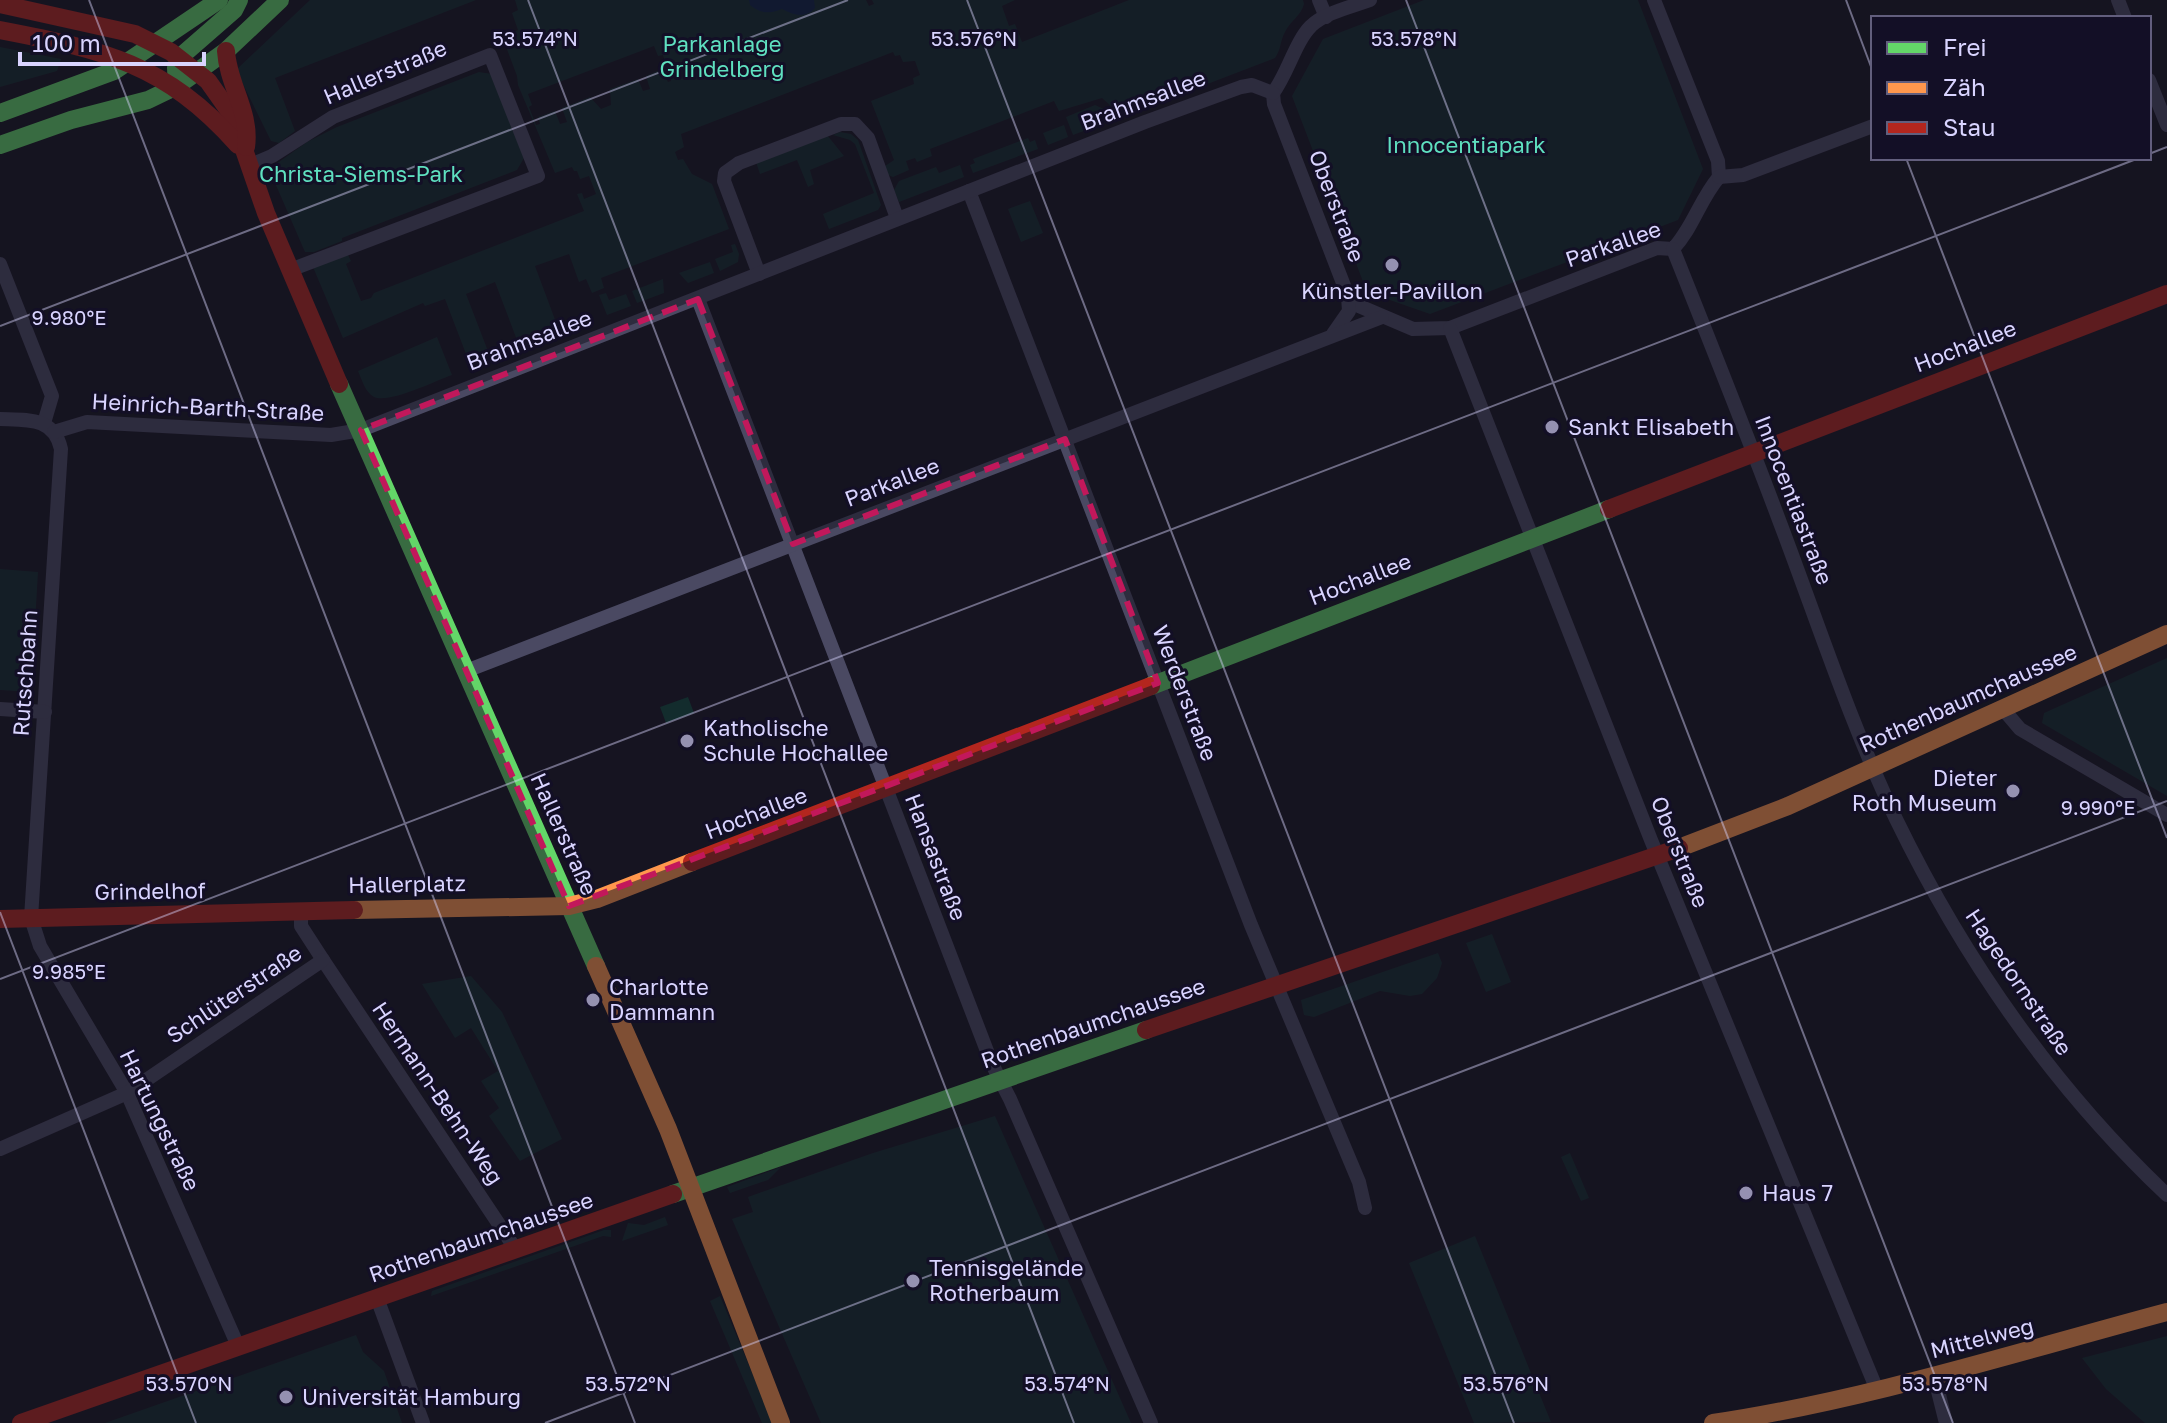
<svg xmlns="http://www.w3.org/2000/svg" width="2167" height="1423" font-family="'Golos Text',sans-serif">
	<style>
		.green { fill: #132c2d; fill-rule: evenodd }
		.water { fill: #0d2144 }
		.lines { fill: none; stroke-linecap: round; stroke-linejoin: round }
		.street { stroke: #4a4962; stroke-width: 14 }
		.fast { stroke: #63d668; stroke-width: 18 }
		.slow { stroke: #ff974d; stroke-width: 18 }
		.jam { stroke: #b3261e; stroke-width: 18 }
		.marked { fill: none; stroke: #c2185b; stroke-width: 6; stroke-dasharray: 16 10; stroke-linejoin: round }
		.ticks { fill: none; stroke: #d9d4ff; stroke-width: 2; stroke-opacity: 0.45 }
		.poi-dot { fill: #9591b1; stroke: #130f26; stroke-width: 3 }
		.labels { text-anchor: middle; stroke-width: 6; stroke-linejoin: round; paint-order: stroke }
		.park-label { font-size: 22px; fill: #5fe0c0; stroke: #130f26 }
		.street-label { font-size: 22px; fill: #d9d4ff; stroke: #130f26 }
		.poi-label { font-size: 22px; fill: #d9d4ff; stroke: #130f26; text-anchor: start }
		.ticks-label { font-size: 20px; text-anchor: middle; fill: #d9d4ff; stroke: #130f26; stroke-width: 6; stroke-linejoin: round; paint-order: stroke }
	</style>
	<rect width="100%" height="100%" fill="#161421"/>
	<g class="green">
		<path d="M310,0H476L275,78L295,131L279,143L271,141L236,70Z"/>
		<path d="M515,0H866L869,6L874,4L872,0H1015L1002,6L1009,26L1015,24L1022,42L1129,0H1303L1304,4C1301,16 1290,21 1285,32C1280,41 1281,50 1275,58L1116,119L1112,107L1102,98L1059,111L1054,101L930,149L932,156L917,162L915,158L906,161L909,170L893,177L888,175L885,166L894,160L871,101L914,84L913,78L920,75L915,61L903,62L900,55L895,56L893,52L681,134L684,147L675,152L678,160L683,159L692,174L712,184L729,229L601,278L604,288L592,293L586,279L579,282L569,254L535,266L560,333L520,348L495,282L466,294L491,359L471,367L445,299L425,306L423,303L343,338L313,267L346,251L351,261L346,264L361,301L371,298L374,293L584,211L577,194L582,193L584,199L596,194L589,176L580,179L577,171H574L572,167L555,173L518,85L517,76L502,36L518,30L512,13L518,10ZM654,46L658,56L663,55L671,81L668,82L662,69L646,76L650,89L643,91L638,79L610,89L611,105L601,109L590,97L562,108L567,122L560,124L555,111L538,117L540,124L536,125L529,107L532,105L528,94Z"/>
		<path d="M1424,0H1638L1703,169L1678,220L1430,314L1367,292L1292,96L1323,39Z"/>
		<path d="M0,47L61,59L57,71L0,87Z"/>
		<path d="M479,72L492,74L524,158L517,170L342,238V241L314,252H305L269,169L307,142L337,127Z"/>
		<path d="M1095,105L1106,110L1108,122L1073,135L1066,117Z"/>
		<path d="M1064,125L1068,137L1048,145L1043,133Z"/>
		<path d="M840,132L851,134L858,140L881,205L878,210L829,229L823,214L874,193L855,144L850,140L833,135Z"/>
		<path d="M827,135L844,156L810,170L814,184L808,187L797,160L760,174L756,162Z"/>
		<path d="M1028,138L1030,142L1035,140L1038,149L973,173L970,165L975,163L973,159Z"/>
		<path d="M960,165L964,177L899,202L894,190L899,181L936,167L939,173Z"/>
		<path d="M1030,201L1043,233L1021,242L1008,209Z"/>
		<path d="M735,244L739,254L738,262L720,271L715,259L733,252L731,245Z"/>
		<path d="M710,262L714,273L688,283L679,273Z"/>
		<path d="M663,279L664,293L637,303L632,291Z"/>
		<path d="M606,293L609,300L626,294L631,306L607,315L599,295Z"/>
		<path d="M437,337L452,375C435,381 389,404 374,397C365,392 362,380 358,371Z"/>
		<path d="M0,569L38,572L31,692L0,690Z"/>
		<path d="M2167,658V796L2042,723L2044,713Z"/>
		<path d="M688,697L694,713L666,723L660,707Z"/>
		<path d="M1492,934L1511,982L1486,992L1466,943Z"/>
		<path d="M1438,953L1442,963L1437,978L1422,994L1410,996L1380,991L1314,1017L1304,1015L1301,1000Z"/>
		<path d="M471,976L502,1012L562,1139L520,1161L489,1116L499,1108L481,1081L498,1071L471,1028L455,1038L422,984Z"/>
		<path d="M995,1116L1131,1423H821L732,1219L753,1212L748,1197L873,1153Z"/>
		<path d="M1570,1153L1589,1198L1581,1201L1561,1157Z"/>
		<path d="M781,1167L768,1180L730,1193L727,1187Z"/>
		<path d="M665,1217L668,1225L622,1241L628,1223L644,1225Z"/>
		<path d="M604,1230H611V1237L603,1236L431,1296L432,1291Z"/>
		<path d="M1475,1236L1551,1422L1474,1423L1409,1263Z"/>
		<path d="M720,1296L773,1423H762L710,1301Z"/>
		<path d="M356,1335L363,1352L384,1371L402,1423H105Z"/>
		<path d="M2167,1336V1423H2145L2106,1389L2082,1358Z"/>
	</g>
	<path class="water" d="M749,0H814L815,8C806,19 793,15 782,9C769,14 761,14 750,5Z"/>
	<g class="lines">
		<g class="street">
			<path d="M1319,0L1326,17"/>
			<path d="M1654,0L1718,161L1719,177"/>
			<path d="M2118,0L2125,18"/>
			<path d="M2149,80L2167,125"/>
			<path d="M1273,93L1274,104L1348,296L1359,306L1413,329L1450,328L1657,248L1673,249C1693,228 1700,199 1719,177"/>
			<path d="M1273,93C1288,73 1295,42 1311,26C1326,12 1352,7 1370,0"/>
			<path d="M248,166L272,156L333,117L490,55L538,176L290,270"/>
			<path d="M1719,177L1743,175L1873,126"/>
			<path d="M969,191L1251,925L1359,1182L1365,1208"/>
			<path d="M1673,249C1709,339 1745,429 1779,520C1817,620 1850,723 1896,819C1964,959 2054,1088 2167,1195"/>
			<path d="M0,264L52,396L44,423"/>
			<path d="M759,274L724,181L725,173L739,163L841,124H855L868,138L897,218"/>
			<path d="M698,299L992,1064L1010,1099L1151,1423"/>
			<path d="M1450,328L1651,840L1877,1390"/>
			<path d="M1333,334L1349,311L1348,296"/>
			<path d="M0,419C27,420 54,417 61,449L31,918L40,946L127,1093L238,1346"/>
			<path d="M54,432L87,422L331,435L361,430L1145,122L1241,87L1252,85L1273,93"/>
			<path d="M466,671L1382,317"/>
			<path d="M0,709L45,712"/>
			<path d="M2003,709L2020,729L2167,815"/>
			<path d="M301,910V926L323,960L516,1250"/>
			<path d="M0,1149L127,1093L323,960"/>
			<path d="M377,1298L423,1423"/>
			<path d="M1934,1375L1946,1423"/>
		</g>
		<g class="fast">
			<path d="M177,86L176,68L179,58L234,10L239,0"/>
			<path d="M0,113L114,71L219,0"/>
			<path d="M0,145L71,120L148,100L177,86L226,51L280,0"/>
			<path d="M339,384L596,966"/>
			<path d="M1151,686L1609,509"/>
			<path d="M673,1194L1146,1030"/>
		</g>
		<g class="slow">
			<path d="M1679,848L1788,806L2167,634"/>
			<path d="M354,910L569,906L597,899L692,862"/>
			<path d="M596,966L668,1129L781,1423"/>
			<path d="M1713,1423C1867,1400 2017,1352 2167,1312"/>
		</g>
		<g class="jam">
			<path d="M0,4L135,34L171,52L208,81L232,115L266,213L339,384"/>
			<path d="M0,30C104,50 165,63 238,145"/>
			<path d="M226,51C228,85 251,112 246,147"/>
			<path d="M1609,509L2167,294"/>
			<path d="M692,862L1151,686"/>
			<path d="M0,919L354,910"/>
			<path d="M1146,1030L1679,848"/>
			<path d="M21,1423L673,1194"/>
		</g>
	</g>
	<path d="M0 0H2167V1423H0ZM698,299L793,544L1065,439L1158,683L569,906L361,430Z" fill="#161421" fill-opacity=".55" fill-rule="evenodd"/>
	<path class="marked" d="M698,299L793,544L1065,439L1158,683L569,906L361,430Z"/>
	<path class="ticks" d="M89,0L635,1423M528,0L1074,1423M967,0L1514,1423M1406,0L1953,1423M1846,0L1873,72M2149,154L2167,147M1906,158L2167,838M0,326L848,0M0,912L196,1423M0,979L2139,158M545,1423L2167,801"/>
	<g class="poi-dot">
		<circle cx="1392" cy="265" r="8"/>
		<circle cx="1552" cy="427" r="8"/>
		<circle cx="687" cy="741" r="8"/>
		<circle cx="2013" cy="791" r="8"/>
		<circle cx="593" cy="1000" r="8"/>
		<circle cx="1746" cy="1193" r="8"/>
		<circle cx="913" cy="1281" r="8"/>
		<circle cx="286" cy="1397" r="8"/>
	</g>
	<g class="labels">
		<g class="park-label">
			<text x="722" y="52">Parkanlage<tspan x="722" dy="25">Grindelberg</tspan></text>
			<text x="1466" y="153">Innocentiapark</text>
			<text x="361" y="182">Christa-Siems-Park</text>
		</g>
		<g class="street-label">
			<text transform="translate(385 72) rotate(-23)" y="8">Hallerstraße</text>
			<text transform="translate(1143 100) rotate(-21)" y="8">Brahmsallee</text>
			<text transform="translate(1337 206) rotate(69)" y="8">Oberstraße</text>
			<text transform="translate(1613 244) rotate(-19)" y="8">Parkallee</text>
			<text transform="translate(529 340) rotate(-21)" y="8">Brahmsallee</text>
			<text transform="translate(1965 346) rotate(-21)" y="8">Hochallee</text>
			<text transform="translate(208 407) rotate(3)" y="8">Heinrich-Barth-Straße</text>
			<text transform="translate(892 482) rotate(-21)" y="8">Parkallee</text>
			<text transform="translate(1794 500) rotate(69)" y="8">Innocentiastraße</text>
			<text transform="translate(1360 579) rotate(-21)" y="8">Hochallee</text>
			<text transform="translate(25 673) rotate(-86)" y="8">Rutschbahn</text>
			<text transform="translate(1185 693) rotate(69)" y="8">Werderstraße</text>
			<text transform="translate(1968 698) rotate(-24)" y="8">Rothenbaumchaussee</text>
			<text transform="translate(756 813) rotate(-21)" y="8">Hochallee</text>
			<text transform="translate(564 834) rotate(66)" y="8">Hallerstraße</text>
			<text transform="translate(1680 852) rotate(68)" y="8">Oberstraße</text>
			<text transform="translate(936 857) rotate(69)" y="8">Hansastraße</text>
			<text transform="translate(407 884) rotate(-1)" y="8">Hallerplatz</text>
			<text transform="translate(150 891) rotate(-1)" y="8">Grindelhof</text>
			<text transform="translate(2019 982) rotate(56)" y="8">Hagedornstraße</text>
			<text transform="translate(234 994) rotate(-34)" y="8">Schlüterstraße</text>
			<text transform="translate(1093 1023) rotate(-19)" y="8">Rothenbaumchaussee</text>
			<text transform="translate(438 1093) rotate(56)" y="8">Hermann-Behn-Weg</text>
			<text transform="translate(160 1120) rotate(64)" y="8">Hartungstraße</text>
			<text transform="translate(481 1237) rotate(-19)" y="8">Rothenbaumchaussee</text>
			<text transform="translate(1982 1338) rotate(-14)" y="8">Mittelweg</text>
		</g>
		<g class="poi-label">
			<text x="1392" y="299" text-anchor="middle">Künstler-Pavillon</text>
			<text x="1568" y="435">Sankt Elisabeth</text>
			<text x="703" y="736">Katholische<tspan x="703" dy="25">Schule Hochallee</tspan></text>
			<text x="1997" y="786" text-anchor="end">Dieter<tspan x="1997" dy="25">Roth Museum</tspan></text>
			<text x="609" y="995">Charlotte<tspan x="609" dy="25">Dammann</tspan></text>
			<text x="1762" y="1201">Haus 7</text>
			<text x="929" y="1276">Tennisgelände<tspan x="929" dy="25">Rotherbaum</tspan></text>
			<text x="302" y="1405">Universität Hamburg</text>
		</g>
	</g>
	<g class="ticks-label">
		<text x="535" y="46">53.574°N</text>
		<text x="974" y="46">53.576°N</text>
		<text x="1414" y="46">53.578°N</text>
		<text x="69" y="325">9.980°E</text>
		<text x="2098" y="815">9.990°E</text>
		<text x="69" y="979">9.985°E</text>
		<text x="189" y="1391">53.570°N</text>
		<text x="628" y="1391">53.572°N</text>
		<text x="1067" y="1391">53.574°N</text>
		<text x="1506" y="1391">53.576°N</text>
		<text x="1945" y="1391">53.578°N</text>
	</g>
	<rect x="1871" y="16" width="280" height="144" fill="#130f26" stroke="#625e7d" stroke-width="2"/>
	<rect x="1887" y="42" width="40" height="12" fill="#63d668" stroke="#625e7d" stroke-width="2"/>
	<text x="1943" y="56" font-size="24" fill="#d9d4ff">Frei</text>
	<rect x="1887" y="82" width="40" height="12" fill="#ff974d" stroke="#625e7d" stroke-width="2"/>
	<text x="1943" y="96" font-size="24" fill="#d9d4ff">Zäh</text>
	<rect x="1887" y="122" width="40" height="12" fill="#b3261e" stroke="#625e7d" stroke-width="2"/>
	<text x="1943" y="136" font-size="24" fill="#d9d4ff">Stau</text>
	<path d="M20 52v12h184v-12" fill="none" stroke="#d9d4ff" stroke-width="4"/>
	<text x="32" y="52" font-size="24" fill="#d9d4ff" stroke="#130f26" stroke-width="6" paint-order="stroke">100 m</text>
</svg>
